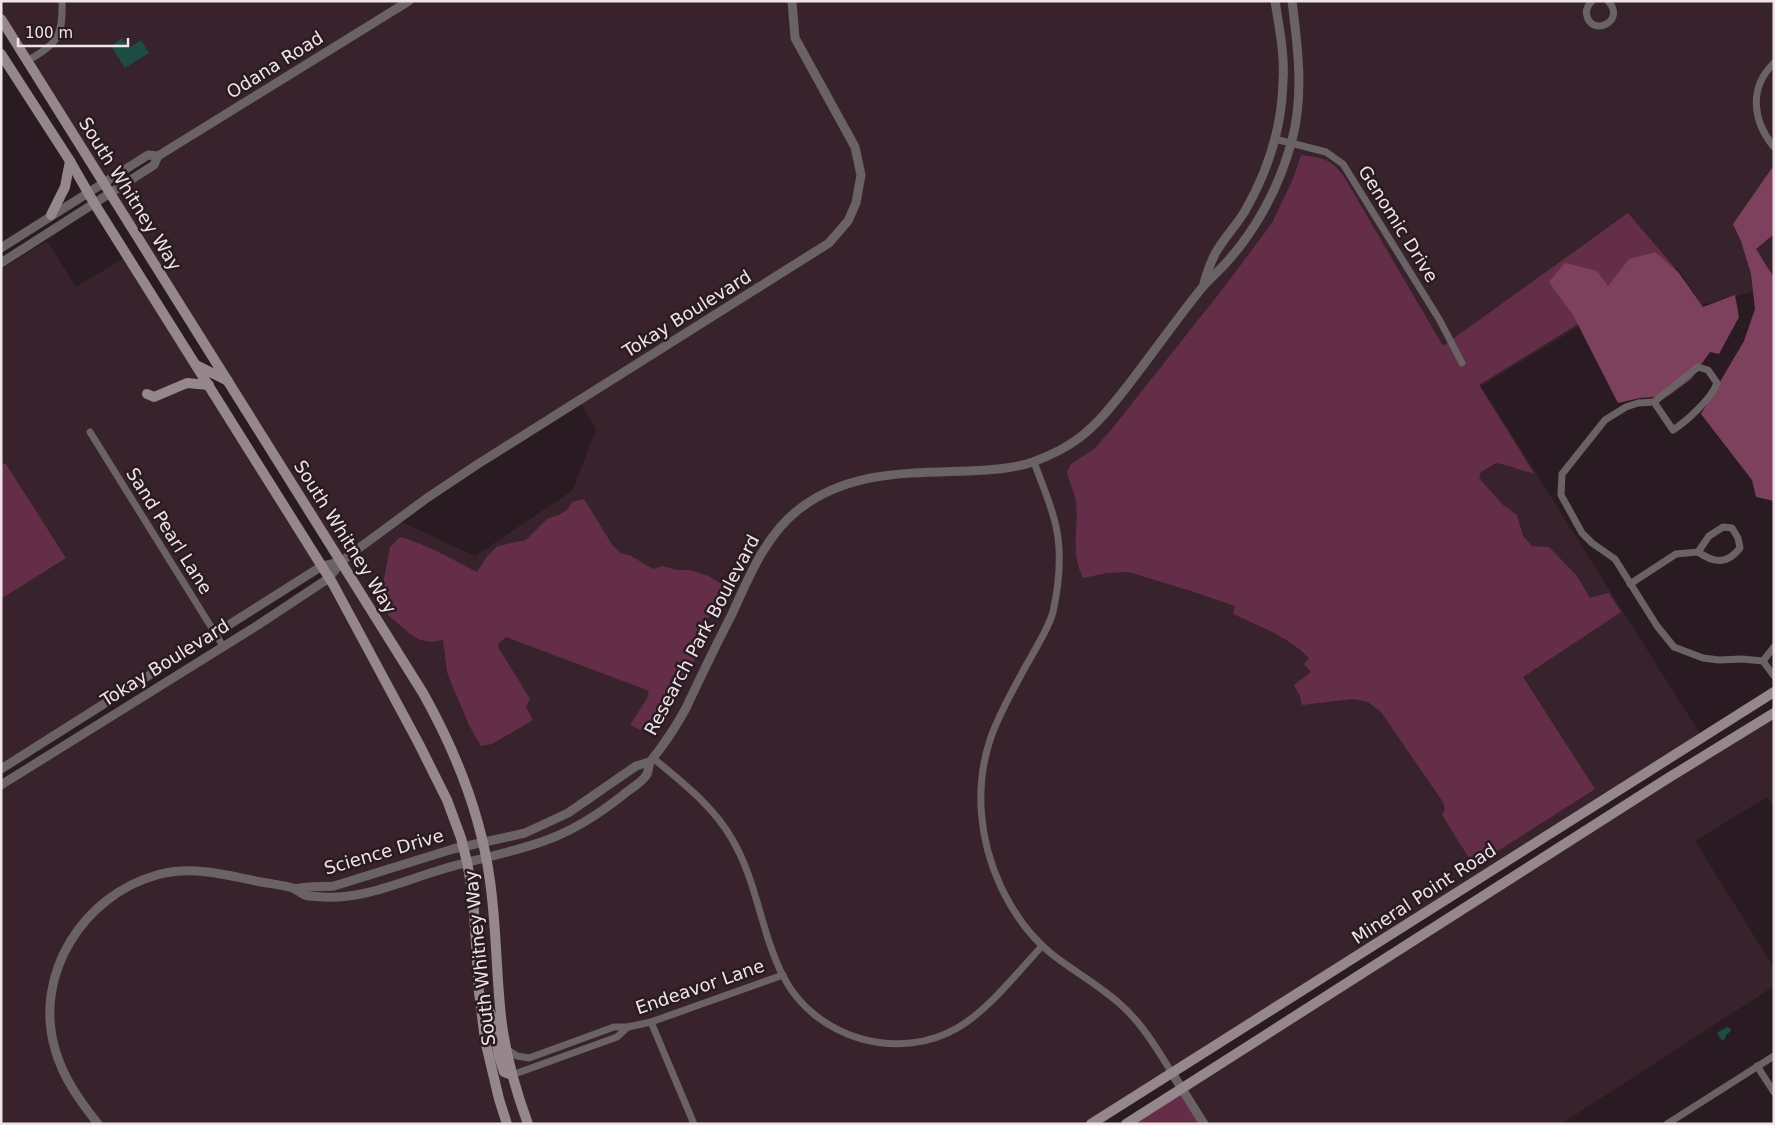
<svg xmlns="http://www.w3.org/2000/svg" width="1775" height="1125" font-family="'DejaVu Sans',sans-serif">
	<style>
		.built { fill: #38232c; fill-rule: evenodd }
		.green { fill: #652e48 }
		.forest { fill: #7e415d }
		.water { fill: #1c4d44 }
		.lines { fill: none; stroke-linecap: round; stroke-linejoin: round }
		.minor { stroke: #6a6265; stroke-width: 7 }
		.tertiary { stroke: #6a6265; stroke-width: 9 }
		.secondary { stroke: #95878c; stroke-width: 10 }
		.labels { text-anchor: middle; stroke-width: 5; stroke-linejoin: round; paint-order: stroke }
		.street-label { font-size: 18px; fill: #efe5e9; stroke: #2a1b22 }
	</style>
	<rect width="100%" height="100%" fill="#2a1b22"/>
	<g class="built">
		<path d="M1,1H1774V286L1702,305L1677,267L1481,386L1702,737L1091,1124H1V785L329,578L340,560L110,193L154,165L157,156L148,155L103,182L1,19ZM580,401L596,429L573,490L475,556L397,520Z"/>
		<path d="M47,241L76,287L129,255L322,566L1,769V599L66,558L6,464L1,463V269Z"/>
		<path d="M1774,713V807L1767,797L1695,841L1774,968V986L1561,1124H1204L1182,1088Z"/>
	</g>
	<g class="green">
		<path d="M1301,155C1323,158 1329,158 1343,175L1443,346L1628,213L1679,273L1655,252L1629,259L1608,287L1573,315L1578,324L1479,385L1534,473C1519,471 1511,465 1496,463L1481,472L1479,478L1502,504L1517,515L1523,536L1532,546L1549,547L1577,576L1590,598L1609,593L1621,612L1523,677L1595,789L1474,866L1442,815L1445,809L1443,802L1381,712L1368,702L1353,699L1302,705L1300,696L1294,685L1311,672L1304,664L1309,658C1289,637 1259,626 1233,614L1235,606L1191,591L1129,572L1107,573L1083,578C1070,552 1079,529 1076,502C1074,491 1069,482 1067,472L1071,464L1094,449L1111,430L1225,286L1272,223L1293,179Z"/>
		<path d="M1,463L6,464L66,558L1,599Z"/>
		<path d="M584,499L613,546L621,553L631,556L653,569L663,566L676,570H690L708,576L724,585L707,621L702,642L696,645H691L689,648L694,653L695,659L675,699L649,734L630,725L646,700L649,693L647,690L506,637L499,643L498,647L530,699L526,707L533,720L492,744L481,746L469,725L450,680L447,672L443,640L432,642L420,640L410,634L388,615L380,600L390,547L400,537C429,545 451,559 477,572L488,555L498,546L526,540L548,518L559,515L568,509L572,502Z"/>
		<path d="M1182,1088L1204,1124H1126Z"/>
	</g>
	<g class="forest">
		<path d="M1772,168L1774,169V234L1756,249L1774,278V501L1756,497L1752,480L1701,414L1744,341L1755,309L1751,274L1741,241L1733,224Z"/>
		<path d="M1655,252L1679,273L1703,307L1735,295L1739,317L1719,354L1710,352L1691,379L1668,396L1640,398L1618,403L1573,315L1549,282L1565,263L1597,271L1608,286L1629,259Z"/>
	</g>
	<g class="water">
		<path d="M122,38L129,48L141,40L149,53L125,68L111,46Z"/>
		<path d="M1727,1027L1730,1028L1731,1031L1726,1035L1725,1039L1722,1041L1717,1033Z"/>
	</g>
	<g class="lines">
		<g class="minor">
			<path d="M1592,1C1588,5 1585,10 1587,16C1592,37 1627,21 1608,1"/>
			<path d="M27,61C58,43 63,37 62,1"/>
			<path d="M1774,63C1748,88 1753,122 1774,147"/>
			<path d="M1275,139L1326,152L1343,164L1439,319L1462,363"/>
			<path d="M1698,367L1708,370L1717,383C1712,398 1687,421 1673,430L1654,402Z"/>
			<path d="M1654,402L1638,403L1626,407L1605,420L1562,474L1561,495L1582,533L1592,543L1615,559L1657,626L1674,647L1703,658L1719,660L1742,659L1763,661L1774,676"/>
			<path d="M90,432L223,646"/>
			<path d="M1034,462C1040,479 1048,497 1053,515C1063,546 1060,580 1053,612C1048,631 1030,657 1021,675C1010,695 999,715 991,737C974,786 979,840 1001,887C1013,912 1031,938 1053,955C1075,972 1100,986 1120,1004C1142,1023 1157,1049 1172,1073"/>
			<path d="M1723,527L1732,528L1738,538L1740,548C1727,565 1714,563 1698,552L1709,536Z"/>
			<path d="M1630,584L1676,554L1698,552"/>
			<path d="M1763,661L1774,647"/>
			<path d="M653,758C682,782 713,806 732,839C757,881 761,933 783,976C815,1039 899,1063 959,1027C989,1009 1018,972 1042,946"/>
			<path d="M651,1022L694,1124"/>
			<path d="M506,1049L517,1056L529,1058L614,1027H628L651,1022L783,975"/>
			<path d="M1757,1066L1774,1092"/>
			<path d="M512,1075L617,1037L628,1027"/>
			<path d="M1667,1124L1774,1056"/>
		</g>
		<g class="tertiary">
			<path d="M1,248L148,155L158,156"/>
			<path d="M1,263L154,165L158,156L409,1"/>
			<path d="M1204,283C1207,273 1210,263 1215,254C1223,239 1236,226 1245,211C1268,171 1282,126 1283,81C1285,54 1279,27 1275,1"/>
			<path d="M1,769L322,566L341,562"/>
			<path d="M1,785L258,625L329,578L341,562L351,554L427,498L478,464L829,243L848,221L856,203L861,175L855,147L795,38L792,1"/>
			<path d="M295,889C308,886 321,887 334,886L453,849L525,833L568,813L636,766L649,762"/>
			<path d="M1172,1073L1204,1124"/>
			<path d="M98,1124C80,1101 63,1078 55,1049C33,974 84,895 157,875C192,865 227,875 261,882C272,884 282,885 293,888C297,890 300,893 305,895C310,897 317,896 323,897C365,899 403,881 443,869C476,859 511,853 544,841C573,831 599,814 623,795C630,789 643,782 647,774C649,770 648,765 651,761C654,756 659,751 662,746C671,734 679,721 686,708C701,676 716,645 732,614C749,577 765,536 798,510C848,471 907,473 967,471C989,470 1012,469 1033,462C1049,456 1066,448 1079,438C1099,423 1114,403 1129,384C1153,353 1176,320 1201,289C1208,280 1218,272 1226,263C1257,229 1280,185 1292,140C1304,95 1298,48 1292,1"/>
		</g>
		<g class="secondary">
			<path d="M1,19L423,693C456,752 481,814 490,881C496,923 496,965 500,1006C503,1046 514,1086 528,1124"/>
			<path d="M1,54L70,161L94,203L333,584L419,744L447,800L461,838L467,862L473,896L479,992L485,1040L499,1099L507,1124"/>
			<path d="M51,215L65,187L70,161"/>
			<path d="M196,365L228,381"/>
			<path d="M147,394L154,397L187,383L209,385"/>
			<path d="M482,997L492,1017L499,1057L504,1072L512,1075"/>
			<path d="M1091,1124L1774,692"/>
			<path d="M1126,1124L1665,780L1774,713"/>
		</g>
	</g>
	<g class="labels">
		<g class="street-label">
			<text transform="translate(275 65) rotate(-32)" y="6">Odana Road</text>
			<text transform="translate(130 194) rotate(58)" y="6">South Whitney Way</text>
			<text transform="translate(1398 224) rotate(58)" y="6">Genomic Drive</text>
			<text transform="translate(687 314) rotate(-32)" y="6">Tokay Boulevard</text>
			<text transform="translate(169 531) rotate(58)" y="6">Sand Pearl Lane</text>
			<text transform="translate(345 537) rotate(58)" y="6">South Whitney Way</text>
			<text transform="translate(702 635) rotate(-62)" y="6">Research Park Boulevard</text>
			<text transform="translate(165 663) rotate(-32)" y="6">Tokay Boulevard</text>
			<text transform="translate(384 852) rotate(-16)" y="6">Science Drive</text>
			<text transform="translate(1424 894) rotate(-33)" y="6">Mineral Point Road</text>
			<text transform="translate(480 958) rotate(-96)" y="6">South Whitney Way</text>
			<text transform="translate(700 987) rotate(-19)" y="6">Endeavor Lane</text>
		</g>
	</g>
	<rect width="1775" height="1125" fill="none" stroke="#efe5e9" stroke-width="5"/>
	<path d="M18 38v8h110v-8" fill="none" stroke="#efe5e9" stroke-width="2.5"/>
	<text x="25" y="38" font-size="15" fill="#efe5e9" stroke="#2a1b22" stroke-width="4" paint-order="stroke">100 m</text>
</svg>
